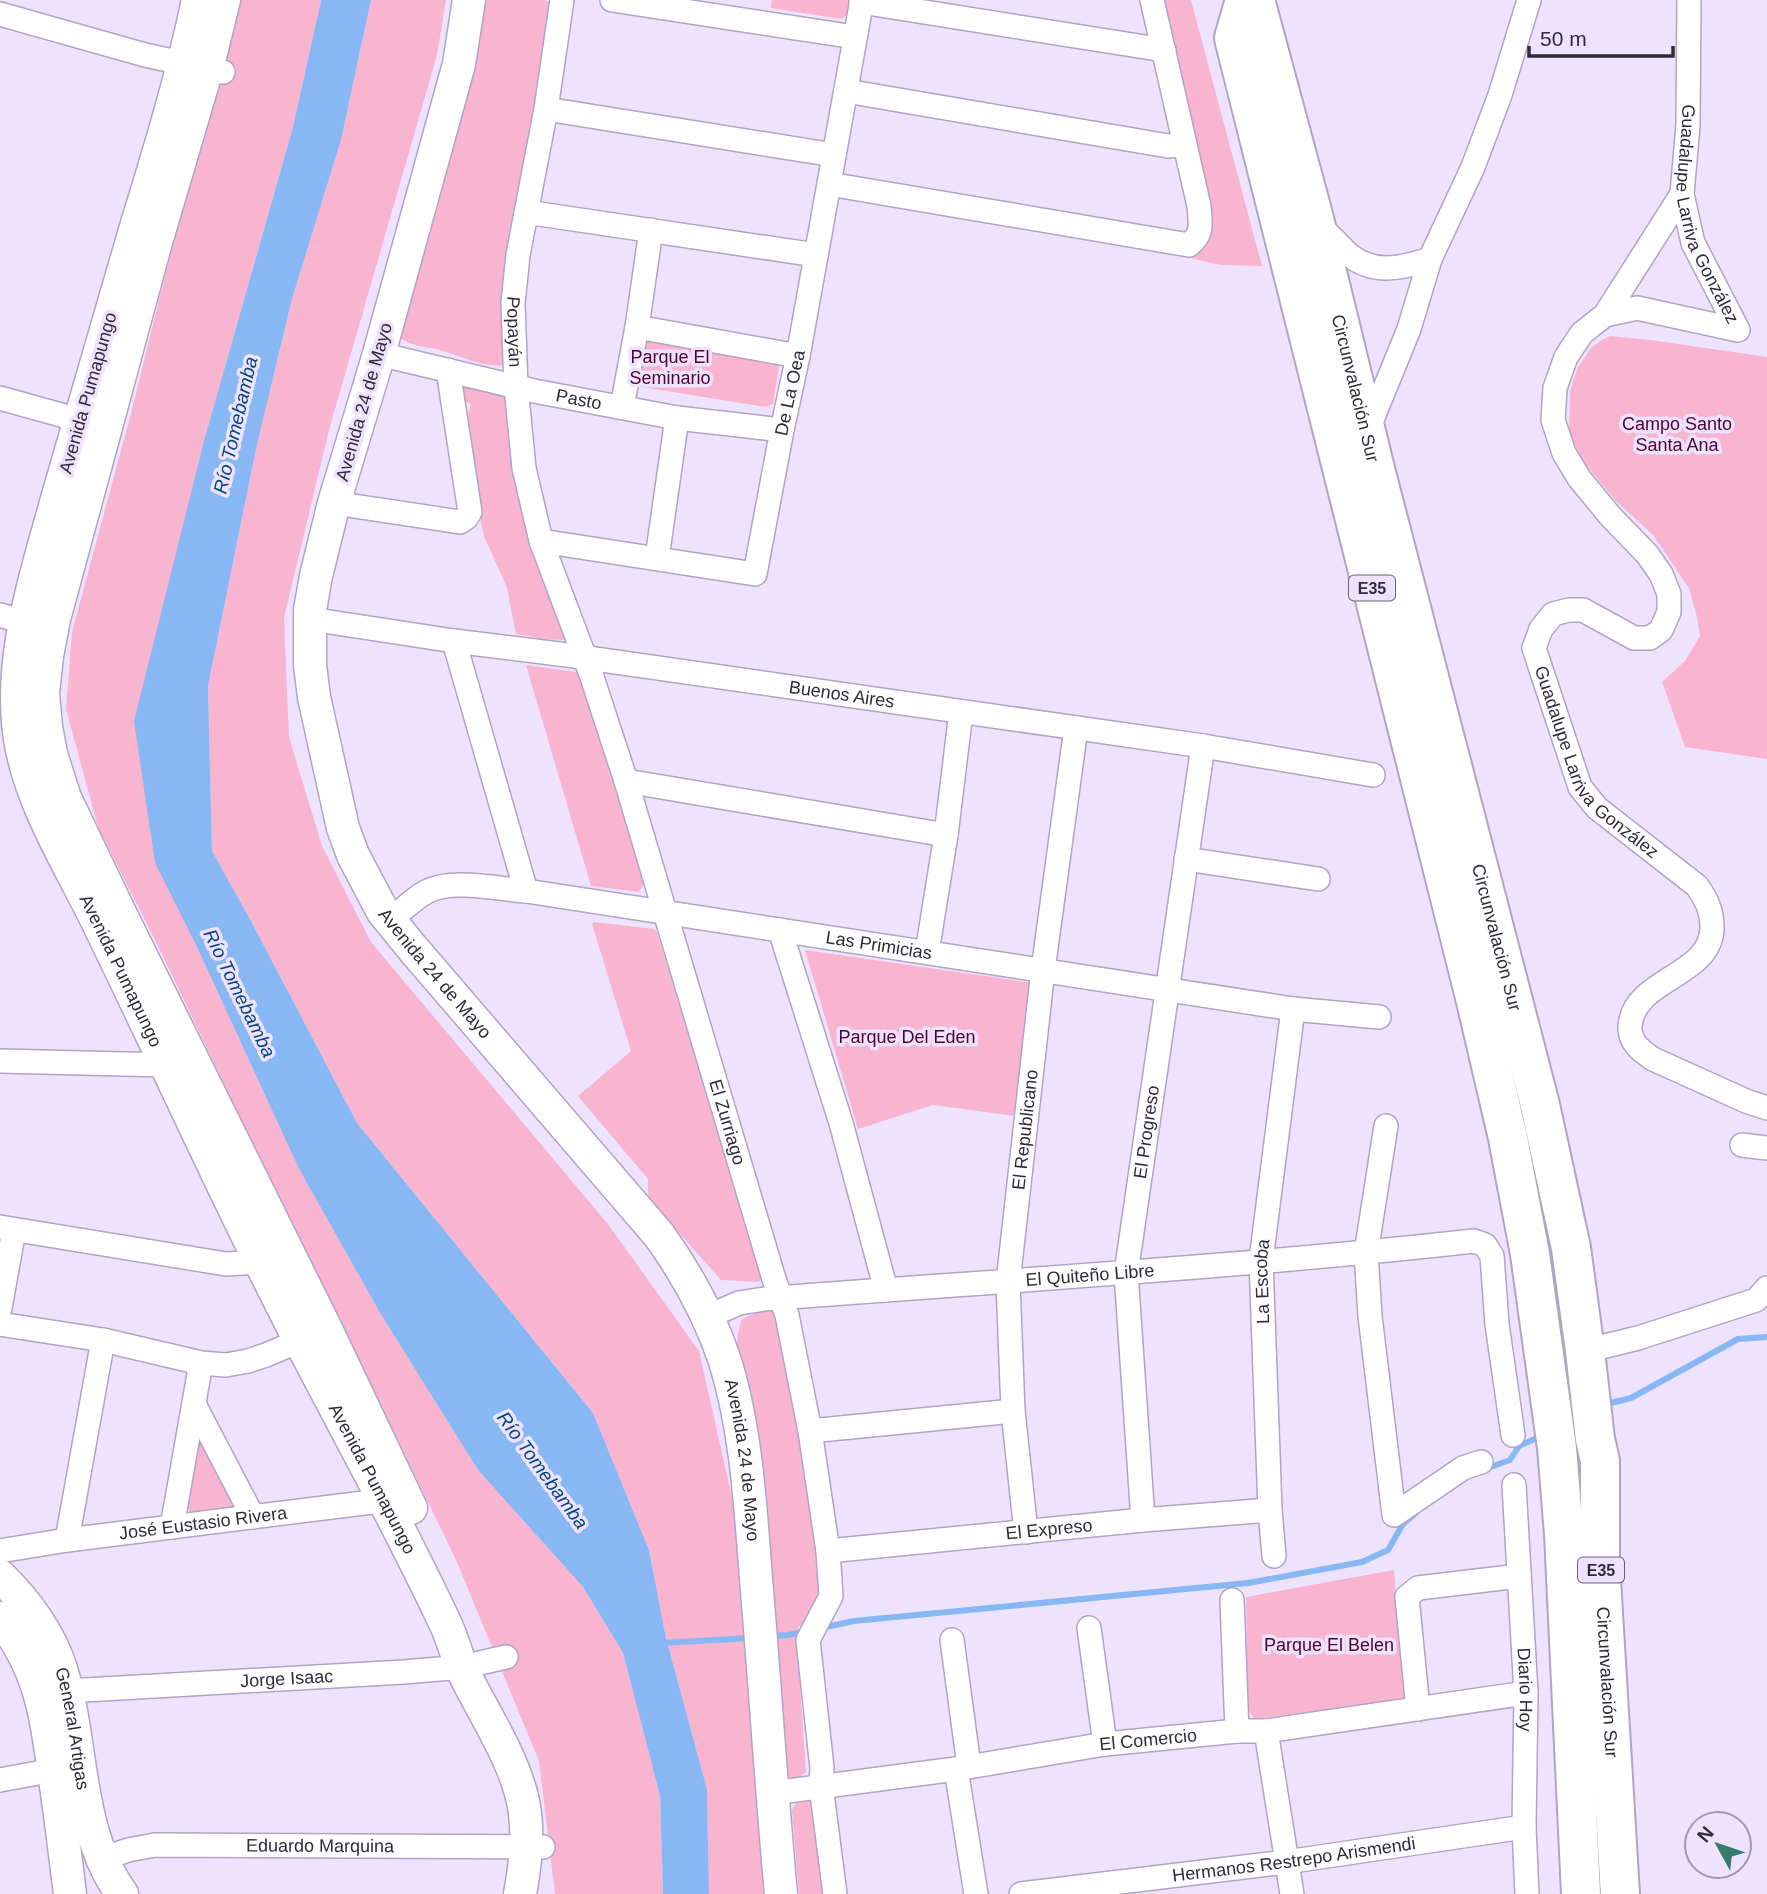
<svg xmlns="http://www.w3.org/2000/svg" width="1767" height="1894" font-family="Arial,sans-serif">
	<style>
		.green { fill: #f9b4d0 }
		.water { fill: #88b8f3 }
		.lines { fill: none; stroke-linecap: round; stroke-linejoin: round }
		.stream { stroke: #88b8f3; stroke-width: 6 }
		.street-casing { stroke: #b1a4c4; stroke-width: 26 }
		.secondary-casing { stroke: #b1a4c4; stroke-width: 35 }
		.highway-casing { stroke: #b1a4c4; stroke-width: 42 }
		.street { stroke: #fff; stroke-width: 23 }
		.secondary { stroke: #fff; stroke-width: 32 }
		.highway { stroke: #fff; stroke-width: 38 }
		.labels { text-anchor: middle; stroke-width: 7; stroke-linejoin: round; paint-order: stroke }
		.shield { fill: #eee3ff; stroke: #6a6274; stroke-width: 2 }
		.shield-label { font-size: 16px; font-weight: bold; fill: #312b39 }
		.street-label { font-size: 18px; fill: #312b39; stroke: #eee3ff }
		.park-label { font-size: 18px; fill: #530030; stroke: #eee3ff }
		.water-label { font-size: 19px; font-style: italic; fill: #004484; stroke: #eee3ff }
	</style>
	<rect width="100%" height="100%" fill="#eee3ff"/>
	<g class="green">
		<path d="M232,0H321L293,127L205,437L135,721L155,863L196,945L299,1169L380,1313L478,1470L583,1587L623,1653L660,1796L663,1894H555L539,1761L456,1560L329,1297L239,1115L156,942L98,827L66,709L72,632L130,417L174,240L221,63Z"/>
		<path d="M371,0H446L437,55L329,430L284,618L289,737L322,846L371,942L608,1224L699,1351L735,1511L742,1575L767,1894H709L707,1789L666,1638L649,1550L593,1413L357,1123L250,919L212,851L208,686L256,449L292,299L341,140Z"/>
		<path d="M484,0H544L554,4L506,365C481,368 460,355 436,349C423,346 411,346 400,338Z"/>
		<path d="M772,0H850L847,15L841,19L771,8Z"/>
		<path d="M1162,0H1191L1262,266L1220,265L1185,257L1194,250Z"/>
		<path d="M1610,336L1651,340L1767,357V759L1685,747L1662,682L1685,661L1700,636L1697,617L1689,588L1653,535L1615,500L1587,466L1575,446L1569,429L1570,391L1578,367L1591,348L1602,340Z"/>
		<path d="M649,339L777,363L779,367L773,404L766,407L642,387L638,384L644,340Z"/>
		<path d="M460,384L492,390L493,393L499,394L510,401L567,640L535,639L534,637L516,634L507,588L484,536L481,523L468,414L471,404L460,399Z"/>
		<path d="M526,665L576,672L581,677L644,884L639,892L591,886Z"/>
		<path d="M594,922L654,929L657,932L761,1278L759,1282L721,1280L648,1198V1179L578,1096L631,1051L592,924Z"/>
		<path d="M805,950L1033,983L1015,1116L933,1105L858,1129Z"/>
		<path d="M767,1310H773L776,1314L799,1436L827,1623L798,1627L799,1671L806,1772L796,1779L785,1776L755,1435L737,1344L738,1334L741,1320L748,1316Z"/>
		<path d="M198,1433L236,1507L193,1517L187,1507Z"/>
		<path d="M1394,1570L1405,1699L1255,1719L1248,1711L1246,1597Z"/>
		<path d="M813,1797L826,1894H799L792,1810L799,1798Z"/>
	</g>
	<path class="water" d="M321,0H371L341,140L292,299L256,449L208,686L212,851L250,919L357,1123L593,1413L649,1550L666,1638L707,1789L709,1894H663L660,1796L623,1653L583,1587L478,1470L380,1313L299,1169L196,945L155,863L134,721L205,437L293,127Z"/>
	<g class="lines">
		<g class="stream">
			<path d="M1603,1405L1631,1398L1738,1339L1767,1337"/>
			<path d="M1485,1469L1510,1460L1519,1446L1543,1435"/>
			<path d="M821,1628L854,1621L1248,1583L1362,1562L1388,1550L1403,1524L1417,1512"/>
			<path d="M769,1636L788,1635L807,1631"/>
			<path d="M661,1643L751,1638"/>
		</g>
		<g class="street-casing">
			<g id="street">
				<path id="s1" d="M562,0L546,109L518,255L513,303L516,387L524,468L541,541L591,674L626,781L774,1279L787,1315L810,1431L828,1551L831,1596L808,1640L822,1768L821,1786L835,1894"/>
				<path d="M612,0L855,37"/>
				<path id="s2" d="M1689,0L1688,125L1682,194L1693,243L1738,330L1637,308L1605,315L1582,333L1566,357L1555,388L1553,420L1564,453L1579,478L1611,517L1647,554L1661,574L1669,594V612L1661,630L1650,638H1634L1583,610H1569L1553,614L1541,629L1534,648L1580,787L1597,808L1697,886C1706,898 1712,911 1712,926C1713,977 1634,977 1630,1026C1629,1042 1641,1051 1653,1059L1746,1101L1767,1108"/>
				<path d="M861,2L1164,50"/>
				<path d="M0,14L145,55L223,72"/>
				<path d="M846,91L1168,146L1184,145"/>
				<path d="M546,109L834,155"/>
				<path d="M829,184L1189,245C1204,233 1200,223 1199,206L1152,0"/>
				<path d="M526,212L816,255"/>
				<path d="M1319,227C1330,234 1338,244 1347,253C1372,275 1400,269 1430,259"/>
				<path d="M1605,315L1682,194"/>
				<path d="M637,327L798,356"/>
				<path id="s3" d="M379,354L534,391L677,418L782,430"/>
				<path d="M0,398L79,420"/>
				<path d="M622,407L637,327L651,230"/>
				<path d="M1367,432L1409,329L1430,259L1473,167L1500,95L1529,0"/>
				<path d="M334,503L460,522L466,518L470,512L448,370"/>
				<path id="s4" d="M541,541L755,574L782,430L798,356L862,0"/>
				<path d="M657,558L677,418"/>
				<path d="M0,615L25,623"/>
				<path id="s5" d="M310,619L454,641L567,655L1203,746L1373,775"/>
				<path d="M454,641L526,891"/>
				<path d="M626,781L946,835"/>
				<path d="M1186,859L1318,879"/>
				<path id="s6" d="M390,920C402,911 413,899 426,892C451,878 498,889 526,891L1293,1009L1379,1017"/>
				<path d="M780,930L841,1123L886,1290"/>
				<path d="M927,952L946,835L961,712"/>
				<path d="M0,1061L166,1065"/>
				<path d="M1386,1126L1366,1253L1370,1316L1394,1515L1463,1468L1481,1462"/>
				<path d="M1742,1145L1767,1148"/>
				<path d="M0,1227L226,1264L260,1262L273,1256"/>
				<path d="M0,1308L14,1230"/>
				<path id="s7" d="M707,1317L739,1303L764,1299C1001,1281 1238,1267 1474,1241L1485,1245L1492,1256L1497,1324L1513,1435"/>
				<path d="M0,1324L103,1340L201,1363L226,1365L248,1361L266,1355L299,1341"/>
				<path d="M1585,1351L1638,1338L1756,1300L1767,1288"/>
				<path d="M194,1404L253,1517"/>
				<path d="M810,1431L1013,1411"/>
				<path id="s8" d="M1514,1485L1526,1693L1524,1827L1527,1894"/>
				<path id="s9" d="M1143,1520L1126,1273L1203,746"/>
				<path d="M172,1527L201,1363"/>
				<path id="s10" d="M1026,1532L1013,1411L1008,1282L1043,970L1076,728"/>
				<path d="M67,1540L103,1340"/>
				<path id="s11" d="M0,1551L67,1540L396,1499"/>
				<path id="s12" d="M828,1551L1143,1520L1270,1510"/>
				<path id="s13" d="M1274,1556L1270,1510L1261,1260L1293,1009"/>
				<path d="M1232,1600L1237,1731"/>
				<path d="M1089,1628L1105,1744"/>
				<path d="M952,1640L969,1766"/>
				<path id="s14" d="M67,1691L404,1672L462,1667L506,1657"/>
				<path d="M1418,1709L1407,1597L1418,1588L1519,1576"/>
				<path d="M1266,1731L1292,1894"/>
				<path d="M956,1769L976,1894"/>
				<path d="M0,1780L54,1770"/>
				<path id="s15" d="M772,1793L956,1769L1105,1744L1237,1731H1266L1526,1693"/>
				<path id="s16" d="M102,1859L128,1850L155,1845L543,1847"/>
				<path id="s17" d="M1021,1894L1286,1862L1524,1827"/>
			</g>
		</g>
		<g class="secondary-casing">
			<g id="secondary">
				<path id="s18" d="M198,0C182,77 159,152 136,227C110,315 84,403 59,492C38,569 9,651 19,732C28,802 71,866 101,929C174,1079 242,1232 320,1379C363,1461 407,1541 446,1625C453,1640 457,1657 464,1673C483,1712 509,1750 521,1793C530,1824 526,1862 520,1894"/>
				<path d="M224,0L207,69L156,242L54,619L47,656L43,693L46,727L51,754L65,798L119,911L327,1331L411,1508"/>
				<path id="s19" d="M469,0L459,64L379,354L334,503L316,576L310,610V665L314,697L343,828L353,855L383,912L414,950L659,1235C687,1274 710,1316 725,1361C749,1439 751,1523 758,1603C766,1700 772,1797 781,1894"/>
				<path id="s20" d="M0,1576C26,1601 50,1634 61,1669C84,1743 75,1829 122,1894"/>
				<path d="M0,1618C40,1668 45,1711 54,1772C60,1813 65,1853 70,1894"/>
			</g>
		</g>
		<g class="highway-casing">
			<g id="highway">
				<path d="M1245,0L1234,38L1476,1001L1508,1138L1530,1254L1557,1448L1564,1534L1581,1894"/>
				<path id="s21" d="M1255,0L1313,215L1375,469L1540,1105L1571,1248L1585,1351L1595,1439L1600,1461V1563L1620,1894"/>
			</g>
		</g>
		<use href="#street" class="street"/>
		<use href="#secondary" class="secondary"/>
		<use href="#highway" class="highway"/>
	</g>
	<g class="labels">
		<g class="shield">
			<rect x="1349" y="575.5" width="46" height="25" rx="5"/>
			<rect x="1578" y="1557.5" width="46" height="25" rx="5"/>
		</g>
		<g class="shield-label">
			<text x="1372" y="594">E35</text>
			<text x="1601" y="1576">E35</text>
		</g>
		<g class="street-label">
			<text dy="6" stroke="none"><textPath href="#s2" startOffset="219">Guadalupe Larriva González</textPath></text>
			<text dy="6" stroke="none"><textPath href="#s1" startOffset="336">Popayán</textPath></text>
			<text dy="6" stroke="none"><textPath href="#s21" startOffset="401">Circunvalación Sur</textPath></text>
			<text transform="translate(88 393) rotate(-74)" y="6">Avenida Pumapungo</text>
			<text dy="6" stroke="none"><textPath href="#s4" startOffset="401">De La Oea</textPath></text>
			<text dy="6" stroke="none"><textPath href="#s3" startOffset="205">Pasto</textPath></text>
			<text transform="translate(364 402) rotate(-74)" y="6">Avenida 24 de Mayo</text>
			<text dy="6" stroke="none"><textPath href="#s5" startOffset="537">Buenos Aires</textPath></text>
			<text dy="6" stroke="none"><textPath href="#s2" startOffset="1143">Guadalupe Larriva González</textPath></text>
			<text dy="6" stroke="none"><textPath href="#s21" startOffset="968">Circunvalación Sur</textPath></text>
			<text dy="6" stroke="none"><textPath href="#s6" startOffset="504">Las Primicias</textPath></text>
			<text dy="6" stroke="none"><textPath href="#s18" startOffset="1017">Avenida Pumapungo</textPath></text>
			<text dy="6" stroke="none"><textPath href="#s19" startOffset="1026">Avenida 24 de Mayo</textPath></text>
			<text dy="6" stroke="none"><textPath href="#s1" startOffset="1158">El Zurriago</textPath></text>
			<text dy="6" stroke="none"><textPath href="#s10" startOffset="404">El Republicano</textPath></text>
			<text dy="6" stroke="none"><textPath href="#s9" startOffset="390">El Progreso</textPath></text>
			<text dy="6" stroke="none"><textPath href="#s7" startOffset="387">El Quiteño Libre</textPath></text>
			<text dy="6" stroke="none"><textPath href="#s13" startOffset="275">La Escoba</textPath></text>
			<text dy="6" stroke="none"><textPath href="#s19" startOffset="1614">Avenida 24 de Mayo</textPath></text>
			<text dy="6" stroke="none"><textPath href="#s18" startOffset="1584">Avenida Pumapungo</textPath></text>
			<text dy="6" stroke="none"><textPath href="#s11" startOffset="205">José Eustasio Rivera</textPath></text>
			<text dy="6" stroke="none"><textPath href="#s12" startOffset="222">El Expreso</textPath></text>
			<text dy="6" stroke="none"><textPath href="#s14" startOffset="220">Jorge Isaac</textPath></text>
			<text dy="6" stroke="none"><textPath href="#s21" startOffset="1724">Circunvalación Sur</textPath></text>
			<text dy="6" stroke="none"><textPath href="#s8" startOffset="205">Diario Hoy</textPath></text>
			<text dy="6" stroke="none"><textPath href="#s20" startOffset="173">General Artigas</textPath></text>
			<text dy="6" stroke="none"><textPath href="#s15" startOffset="380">El Comercio</textPath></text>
			<text dy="6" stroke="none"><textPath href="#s16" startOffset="220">Eduardo Marquina</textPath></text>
			<text dy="6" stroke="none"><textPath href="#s17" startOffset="275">Hermanos Restrepo Arismendi</textPath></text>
		</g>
		<g class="park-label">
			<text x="670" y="363">Parque El<tspan x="670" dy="21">Seminario</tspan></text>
			<text x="1677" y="430">Campo Santo<tspan x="1677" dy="21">Santa Ana</tspan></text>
			<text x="907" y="1043">Parque Del Eden</text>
			<text x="1329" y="1651">Parque El Belen</text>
		</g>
		<g class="water-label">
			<text transform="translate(235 425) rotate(-77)" y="7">Río Tomebamba</text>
			<text transform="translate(240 993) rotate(64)" y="7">Río Tomebamba</text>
			<text transform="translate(543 1470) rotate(54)" y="7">Río Tomebamba</text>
		</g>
	</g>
	<g transform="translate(1718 1845) rotate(310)"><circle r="33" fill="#eee3ff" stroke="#a299b0" stroke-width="2"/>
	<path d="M0-5L12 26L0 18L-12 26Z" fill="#377b6e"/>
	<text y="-10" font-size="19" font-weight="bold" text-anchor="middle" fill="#312b39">N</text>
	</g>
	<path d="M1529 46v10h144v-10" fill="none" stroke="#312b39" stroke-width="3.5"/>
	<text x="1540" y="46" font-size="21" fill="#312b39" stroke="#eee3ff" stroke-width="5" paint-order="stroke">50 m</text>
</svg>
